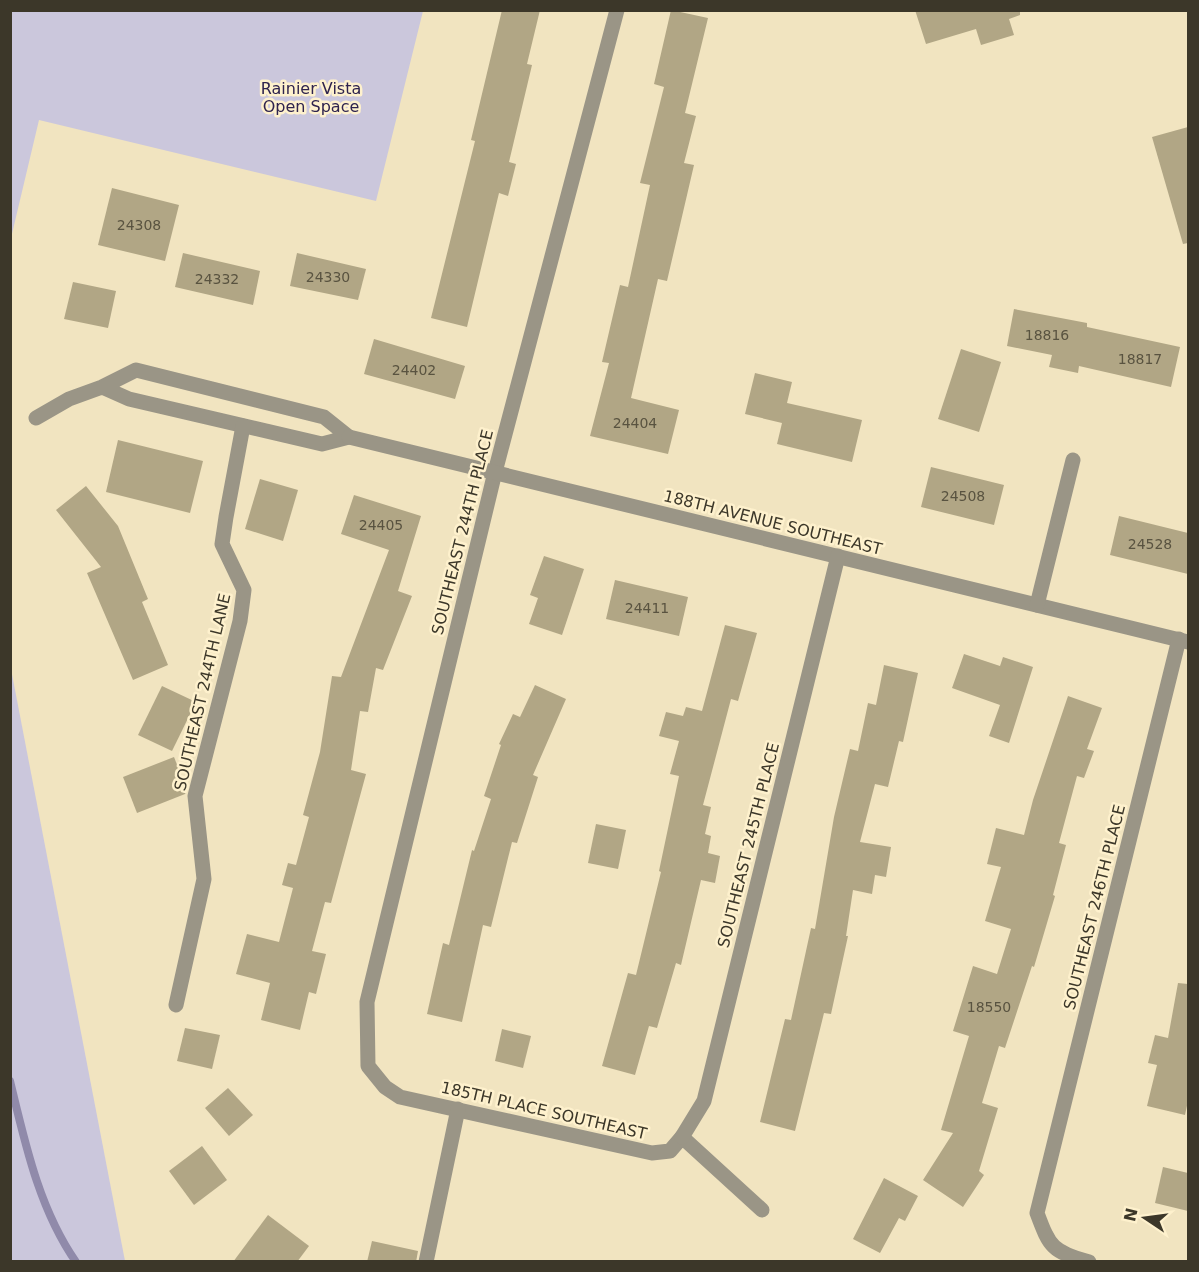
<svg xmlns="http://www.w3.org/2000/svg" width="1199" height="1272" font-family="'DejaVu Sans',sans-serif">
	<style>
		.park { fill: #cbc7dc }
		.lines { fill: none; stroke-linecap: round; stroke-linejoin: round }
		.stream { stroke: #908aaa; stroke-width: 8 }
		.building { fill: #b1a685 }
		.minor { stroke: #9a9586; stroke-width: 15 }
		.labels { text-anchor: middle; stroke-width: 5; stroke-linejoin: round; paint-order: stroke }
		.number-label { font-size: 14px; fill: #595340 }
		.park-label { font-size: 16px; fill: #2e234e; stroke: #fef1cd }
		.street-label { font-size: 16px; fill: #3c3729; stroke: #fef1cd }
	</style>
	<rect width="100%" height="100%" fill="#f1e4c0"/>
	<g class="park">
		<path d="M11,10L423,11L376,201L39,120L11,238Z"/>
		<path d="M11,669L125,1261H11Z"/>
	</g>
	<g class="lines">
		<path class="stream" d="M10,1081C25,1143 39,1209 76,1262"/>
	</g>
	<g class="building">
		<path d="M502,10H540L527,64L532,65L509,162L516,164L508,196L499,193L467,327L431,318L475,141L471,140Z"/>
		<path d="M671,10L708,18L685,113L696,116L684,163L694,165L667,281L658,279L631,398L679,410L668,454L590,436L609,363L602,362L620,285L628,287L650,185L640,183L664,87L654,84Z"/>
		<path d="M915,10H1020V15L1009,19L1014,35L981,45L976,29L926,44Z"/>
		<path d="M1188,127V243L1183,244L1152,137Z"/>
		<path d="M112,188L179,205L165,261L98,245Z"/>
		<path d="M183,253L260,271L253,305L175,287Z"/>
		<path d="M297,253L366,269L358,300L290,286Z"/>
		<path d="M73,282L116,291L108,328L64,319Z"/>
		<path d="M1014,309L1087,323V327L1180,347L1171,387L1079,366L1078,373L1049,367L1052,355L1007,346Z"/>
		<path d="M374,339L465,366L455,399L364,374Z"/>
		<path d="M961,349L1001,362L979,432L938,419Z"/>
		<path d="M755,373L792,382L787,403L862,420L852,462L777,444L782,423L745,414Z"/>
		<path d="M118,440L203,461L190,513L106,492Z"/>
		<path d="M931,467L1004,485L994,525L921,507Z"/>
		<path d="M260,479L298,490L283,541L245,529Z"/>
		<path d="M86,486L118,526L148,599L142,602L168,665L133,680L87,573L101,567L56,510Z"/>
		<path d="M354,495L421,516L398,591L412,596L383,670L376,668L368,712L360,711L351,770L366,774L331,903L325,902L312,951L326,954L316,994L309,992L300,1030L261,1020L270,983L236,974L247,934L279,942L293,888L282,885L288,863L296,865L309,817L303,815L320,752L332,676L341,677L389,550L341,534Z"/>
		<path d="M1119,516L1188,533V574L1110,555Z"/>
		<path d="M544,556L584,569L562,635L529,624L538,598L530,595Z"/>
		<path d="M615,580L688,597L679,636L606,619Z"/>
		<path d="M725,625L757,633L738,701L731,699L703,805L711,807L705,834L711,836L708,853L720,856L715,883L701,880L681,965L676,963L657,1028L649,1026L635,1075L602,1066L628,973L636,975L661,872L659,871L679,776L670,774L679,741L659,736L666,712L683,716L686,707L702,711Z"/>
		<path d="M964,654L1000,666L1003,657L1033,667L1009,743L989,736L1000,705L952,688Z"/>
		<path d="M884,665L918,673L903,742L899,741L888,787L875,784L860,842L891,847L886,877L875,875L872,894L853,890L846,936H848L831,1014L824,1013L795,1131L760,1122L785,1019L791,1020L811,928L815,929L834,817L850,749L858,751L868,703L876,705Z"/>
		<path d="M535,685L566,699L533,775L538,777L517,843L512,842L491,927L483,925L462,1022L427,1014L443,943L449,945L472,850L474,851L491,799L484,796L501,745L499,744L513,714L520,717Z"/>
		<path d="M162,686L196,702L172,751L138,735Z"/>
		<path d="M1068,696L1102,708L1087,749L1094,751L1084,778L1077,776L1059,843L1066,845L1053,895L1055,896L1034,967L1032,966L1005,1048L999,1046L982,1103L998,1108L979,1171L984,1175L963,1207L923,1180L953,1133L941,1130L969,1036L953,1031L973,966L997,974L1011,929L985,921L1001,867L987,864L996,828L1024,835L1033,800Z"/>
		<path d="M174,757L187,790L185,794L137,813L123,777Z"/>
		<path d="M596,824L626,830L618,869L588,863Z"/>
		<path d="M1178,983L1188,984V1101L1185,1115L1147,1106L1157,1065L1148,1063L1155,1035L1168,1038Z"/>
		<path d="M185,1028L220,1035L212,1069L177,1061Z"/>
		<path d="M502,1029L531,1036L523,1068L495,1061Z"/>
		<path d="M228,1088L253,1115L229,1136L205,1108Z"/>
		<path d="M202,1146L227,1180L194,1205L169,1171Z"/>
		<path d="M1163,1167L1188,1173V1211L1155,1203Z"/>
		<path d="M884,1178L918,1196L905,1221L899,1218L880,1253L853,1239Z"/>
		<path d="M268,1215L309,1246L297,1262H233Z"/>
		<path d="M372,1241L418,1251L416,1262H367Z"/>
	</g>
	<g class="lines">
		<g class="minor">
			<path d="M617,10L495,472L367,1002L368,1066L385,1087L400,1097L652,1153L670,1151L682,1137L762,1210"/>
			<path d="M36,418L69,399L102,387L136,370L324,417L349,437L322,444L129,399L102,387"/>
			<path d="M349,437L1188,642"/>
			<path d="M1037,605L1073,460"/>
			<path d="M176,1005L204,879L195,796L240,621L244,590L222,544L226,517L243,426"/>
			<path d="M682,1137L704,1101L838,556"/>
			<path d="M426,1262L458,1109"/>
			<path d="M1089,1262C1052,1251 1050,1248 1037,1213L1179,639"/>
		</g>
	</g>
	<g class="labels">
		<g class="number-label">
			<text x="139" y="230">24308</text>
			<text x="328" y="282">24330</text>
			<text x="217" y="284">24332</text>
			<text x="1047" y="340">18816</text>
			<text x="1140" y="364">18817</text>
			<text x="414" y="375">24402</text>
			<text x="635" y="428">24404</text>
			<text x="963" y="501">24508</text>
			<text x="381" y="530">24405</text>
			<text x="1150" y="549">24528</text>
			<text x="647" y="613">24411</text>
			<text x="989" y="1012">18550</text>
		</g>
		<g class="park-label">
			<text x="311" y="94">Rainier Vista<tspan x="311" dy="18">Open Space</tspan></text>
		</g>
		<g class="street-label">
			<text transform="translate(773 522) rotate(14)" y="6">188TH AVENUE SOUTHEAST</text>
			<text transform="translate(462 532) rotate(-76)" y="6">SOUTHEAST 244TH PLACE</text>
			<text transform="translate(202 692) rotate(-77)" y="6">SOUTHEAST 244TH LANE</text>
			<text transform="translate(748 845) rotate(-76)" y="6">SOUTHEAST 245TH PLACE</text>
			<text transform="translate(1094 907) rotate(-76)" y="6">SOUTHEAST 246TH PLACE</text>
			<text transform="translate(544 1110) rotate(13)" y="6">185TH PLACE SOUTHEAST</text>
		</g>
	</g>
	<rect width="1199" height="1272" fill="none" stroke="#3c3729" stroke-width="24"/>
	<g transform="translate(1145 1218) rotate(283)" stroke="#fef1cd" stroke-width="4.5" paint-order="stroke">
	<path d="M0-4.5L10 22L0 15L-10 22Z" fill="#3c3729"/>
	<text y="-9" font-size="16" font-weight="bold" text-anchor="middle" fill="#3c3729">N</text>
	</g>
</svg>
